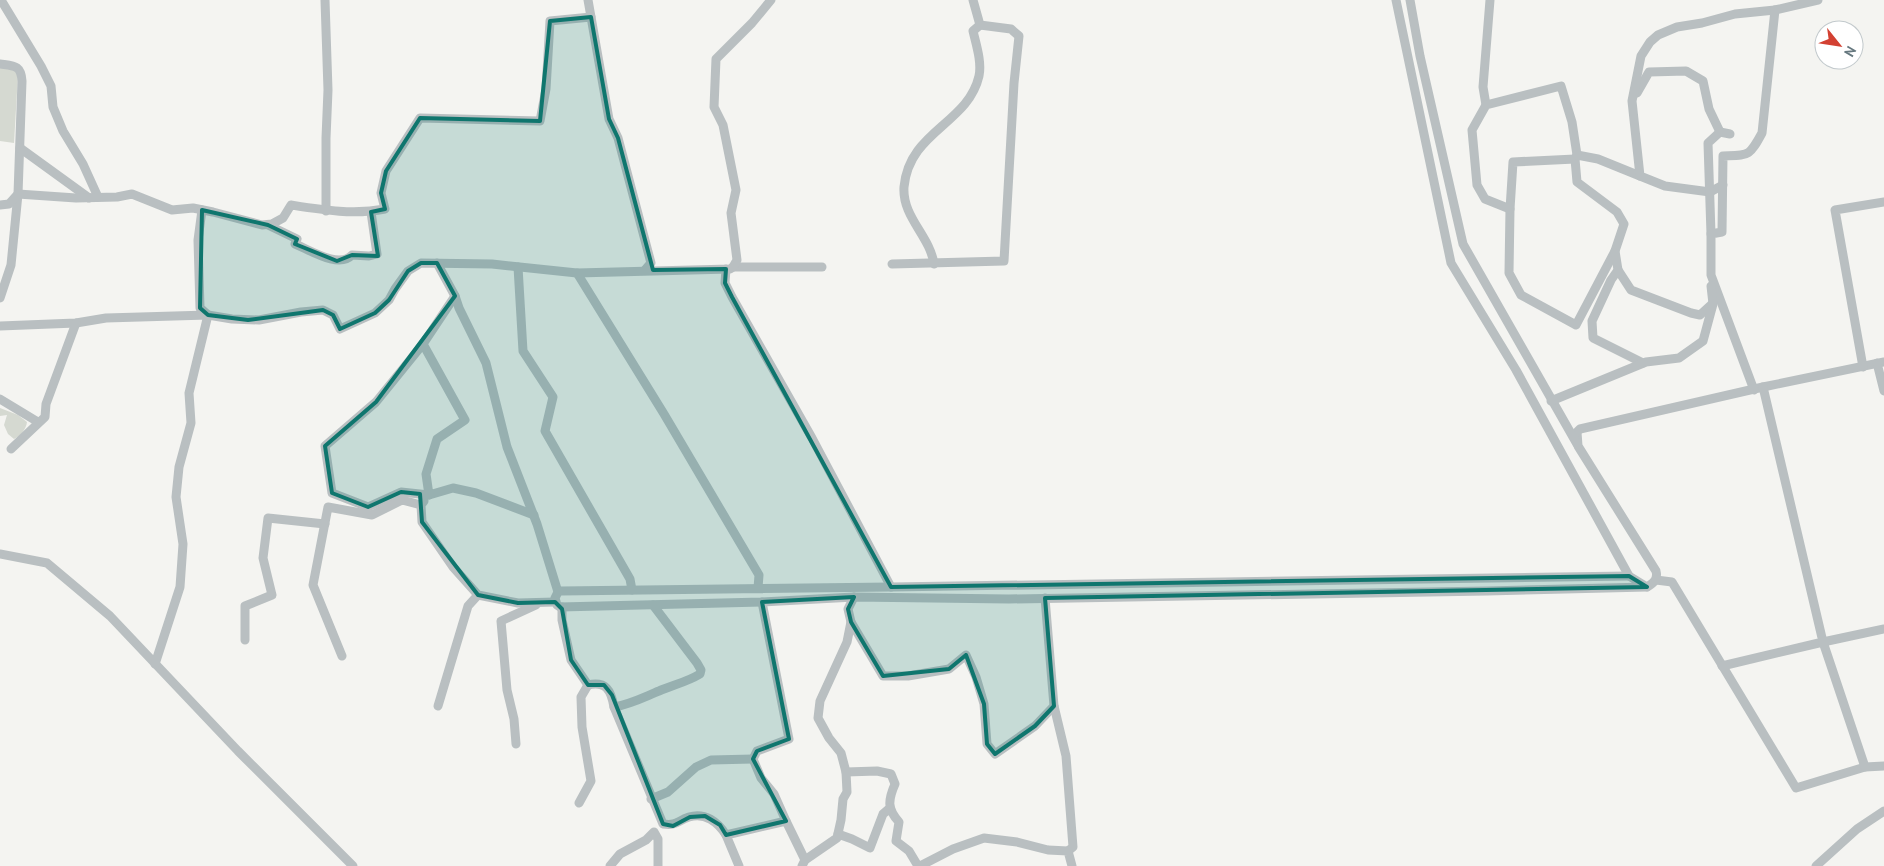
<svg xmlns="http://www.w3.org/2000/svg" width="1884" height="866" font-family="'PT Sans',sans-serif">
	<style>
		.green { fill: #d5d9d1 }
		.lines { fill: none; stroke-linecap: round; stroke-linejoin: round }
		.minor { stroke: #b9bfc1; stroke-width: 9 }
		.marked { fill: #0f766e; fill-opacity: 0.2; stroke: #0f766e; stroke-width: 4; stroke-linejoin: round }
	</style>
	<rect width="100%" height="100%" fill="#f4f4f1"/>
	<g class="green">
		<path d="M0,67L13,69L18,75L14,143L0,141Z"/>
		<path d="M0,408L18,415L27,422C26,430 20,436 14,439L8,434L4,425L7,415L0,416Z"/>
	</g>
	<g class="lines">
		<g class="minor">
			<path d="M1,0L41,66L51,86L53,107L63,131L83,164L98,197"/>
			<path d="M325,0L328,90L326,138V211"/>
			<path d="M588,0L609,119L618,138L651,263L645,270"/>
			<path d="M1396,0L1451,263L1516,370L1629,576L1647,587C1654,583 1658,579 1656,571L1578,446L1577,432L1580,429L1763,387L1884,362"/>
			<path d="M1410,0L1420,56L1463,244L1577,444"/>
			<path d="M0,64C14,66 21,65 22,81L18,194L11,265L0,298"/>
			<path d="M1637,93L1649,72L1686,71L1703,81L1709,109L1720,132"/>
			<path d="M1486,105L1483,87L1490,0"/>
			<path d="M20,148L89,198"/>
			<path d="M1575,159L1513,162L1510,209L1509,273L1521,295L1576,325L1615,251"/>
			<path d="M1640,176L1598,159L1577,155L1575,159L1577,182L1617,212L1624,224L1615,251L1618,270L1611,280L1592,321L1593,338L1643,363"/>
			<path d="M1723,185L1710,192L1665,186L1640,176L1632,101L1641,56L1650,42L1658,35L1677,27L1702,23L1735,14L1775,10"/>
			<path d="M0,205L9,204L18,194L76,198L117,197L132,194L172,210L193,208L213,212L262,225L272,224L283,218L291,205C323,210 353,215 385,209L381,193L386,171L420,118L540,121L546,89L550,21L591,17"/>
			<path d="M1510,209L1485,199L1477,185L1472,130L1486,105L1561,86L1572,122L1577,155"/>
			<path d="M202,210L198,240L200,308L208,315"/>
			<path d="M268,225L297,239L295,244C310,250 339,269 352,255L369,256L377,254L371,212"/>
			<path d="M1711,234L1708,143L1720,132L1730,134"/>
			<path d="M437,263L455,296L459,308L486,363L507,447L537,524L558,592"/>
			<path d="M892,264L1004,261L1014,83L1019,36L1011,29L980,25L973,0"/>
			<path d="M934,264C930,236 902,217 904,187C909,131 968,124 979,76C982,62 976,44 973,31L980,25"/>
			<path d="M518,267L523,351L553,397L545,431L630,579L632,590"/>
			<path d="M733,267H822"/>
			<path d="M726,269L725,283L732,297L812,438L891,587"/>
			<path d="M1618,270L1631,290L1691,313L1700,315L1712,304"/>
			<path d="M577,273L664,414L759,575L758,588"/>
			<path d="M455,296L423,344L465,420L437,439L426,474L429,495L453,488L476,493L534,515"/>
			<path d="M0,326L76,323L106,318L208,315L232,319L259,320L301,312L323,310L333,315L340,329L375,313L389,300L395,289L408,271L421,263L492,264L577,273L730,269L733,267L737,260L731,213L736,190L723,125L714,107L716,59L752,23L771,0"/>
			<path d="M423,344L376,402L325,446L332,493L368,507L401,492L429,495"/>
			<path d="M1877,363L1884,391"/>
			<path d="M1863,367L1835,210L1884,202"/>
			<path d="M1754,390L1711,275V234L1722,232L1723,156C1749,155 1749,157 1762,133L1775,10L1818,0"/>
			<path d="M0,399L38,422"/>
			<path d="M1551,401L1646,362L1679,358L1703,341L1713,304L1711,286"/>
			<path d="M11,449L45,417L46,404L76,323"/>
			<path d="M424,501L421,505L422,522L453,567L478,595L518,603L555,602"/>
			<path d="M0,554L47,563L110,616L238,751L353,866"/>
			<path d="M1629,576L891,587L561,591L558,592L555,598L557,605L560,607L762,602L854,597L1009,599L1487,591L1647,587"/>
			<path d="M1656,580L1672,582L1796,788L1865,767L1884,766"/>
			<path d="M854,597L848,609L851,622L883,676H908L949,669L966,655L976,677L984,704L987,744L995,754L1035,726L1054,706L1045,598"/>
			<path d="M762,602L789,739L757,751L753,759L761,778L774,794L786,821"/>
			<path d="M562,607V620L571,660L588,685C606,681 611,690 614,707L663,824C677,826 677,821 689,817C705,812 718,822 726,835"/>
			<path d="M245,640V606L272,595L263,558L268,518L325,524"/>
			<path d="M342,656L313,585L328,507L372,515L402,500L421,505"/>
			<path d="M155,664L180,587L183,544L176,497L179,467L191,423L189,393L208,315"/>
			<path d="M1722,666L1823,642L1763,387"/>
			<path d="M438,706L468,606L478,595"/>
			<path d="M1054,706L1066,756L1073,847L1068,851"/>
			<path d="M614,707C631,704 644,697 659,691C673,685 687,682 700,674L701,670L697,663L653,605"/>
			<path d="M516,744L514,719L507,690L501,621L536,605"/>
			<path d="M1865,767L1823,642L1884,629"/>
			<path d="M846,772L877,771L891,774L895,784C888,800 887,809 899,822L896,841L909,851L918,866"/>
			<path d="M651,799L668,792L696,767L711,760L753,759"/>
			<path d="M579,803L591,781L582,727L581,697L588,685"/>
			<path d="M838,834L852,839L870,848L883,814L890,808"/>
			<path d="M610,866L620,854L646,840L654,832L658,839V866"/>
			<path d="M739,866L726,835L786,821L805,860"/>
			<path d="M802,866L805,860L837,838L841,820L843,799L847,792L846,772L841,753L829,738L818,718L820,701L847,642L851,622"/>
			<path d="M920,866L953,849L984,838L1017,842L1048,850L1068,851L1072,866"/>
			<path d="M1816,866L1857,829L1884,811"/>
		</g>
	</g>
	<path class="marked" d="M591,17L609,119L618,138L653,270L726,269L725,283L732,297L891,587L1629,576L1647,587L1045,598L1054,706L1035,726L995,754L987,744L984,704L966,655L949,669L883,676L851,622L848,609L854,597L762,602L789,739L757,751L753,759L786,821L726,835L720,825L705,816L690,817L673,826L663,824L612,695L604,685H588L571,660L562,609L555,602L518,603L478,595L422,522L420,494L401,492L368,507L332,493L325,446L376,402L455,296L437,263H421L408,271L389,300L375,313L340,329L333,315L323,310L248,320L208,315L200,308L202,210L268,225L297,239L295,244L337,261L352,255L378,256L371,212L385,209L381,193L386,171L420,118L540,121L550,21Z"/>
	<g transform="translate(1839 45) rotate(120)"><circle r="24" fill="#ffffff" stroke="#c2c9cc"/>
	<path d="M0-4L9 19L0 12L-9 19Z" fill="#d34132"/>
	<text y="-8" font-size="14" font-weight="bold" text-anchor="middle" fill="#66787f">N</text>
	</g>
</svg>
